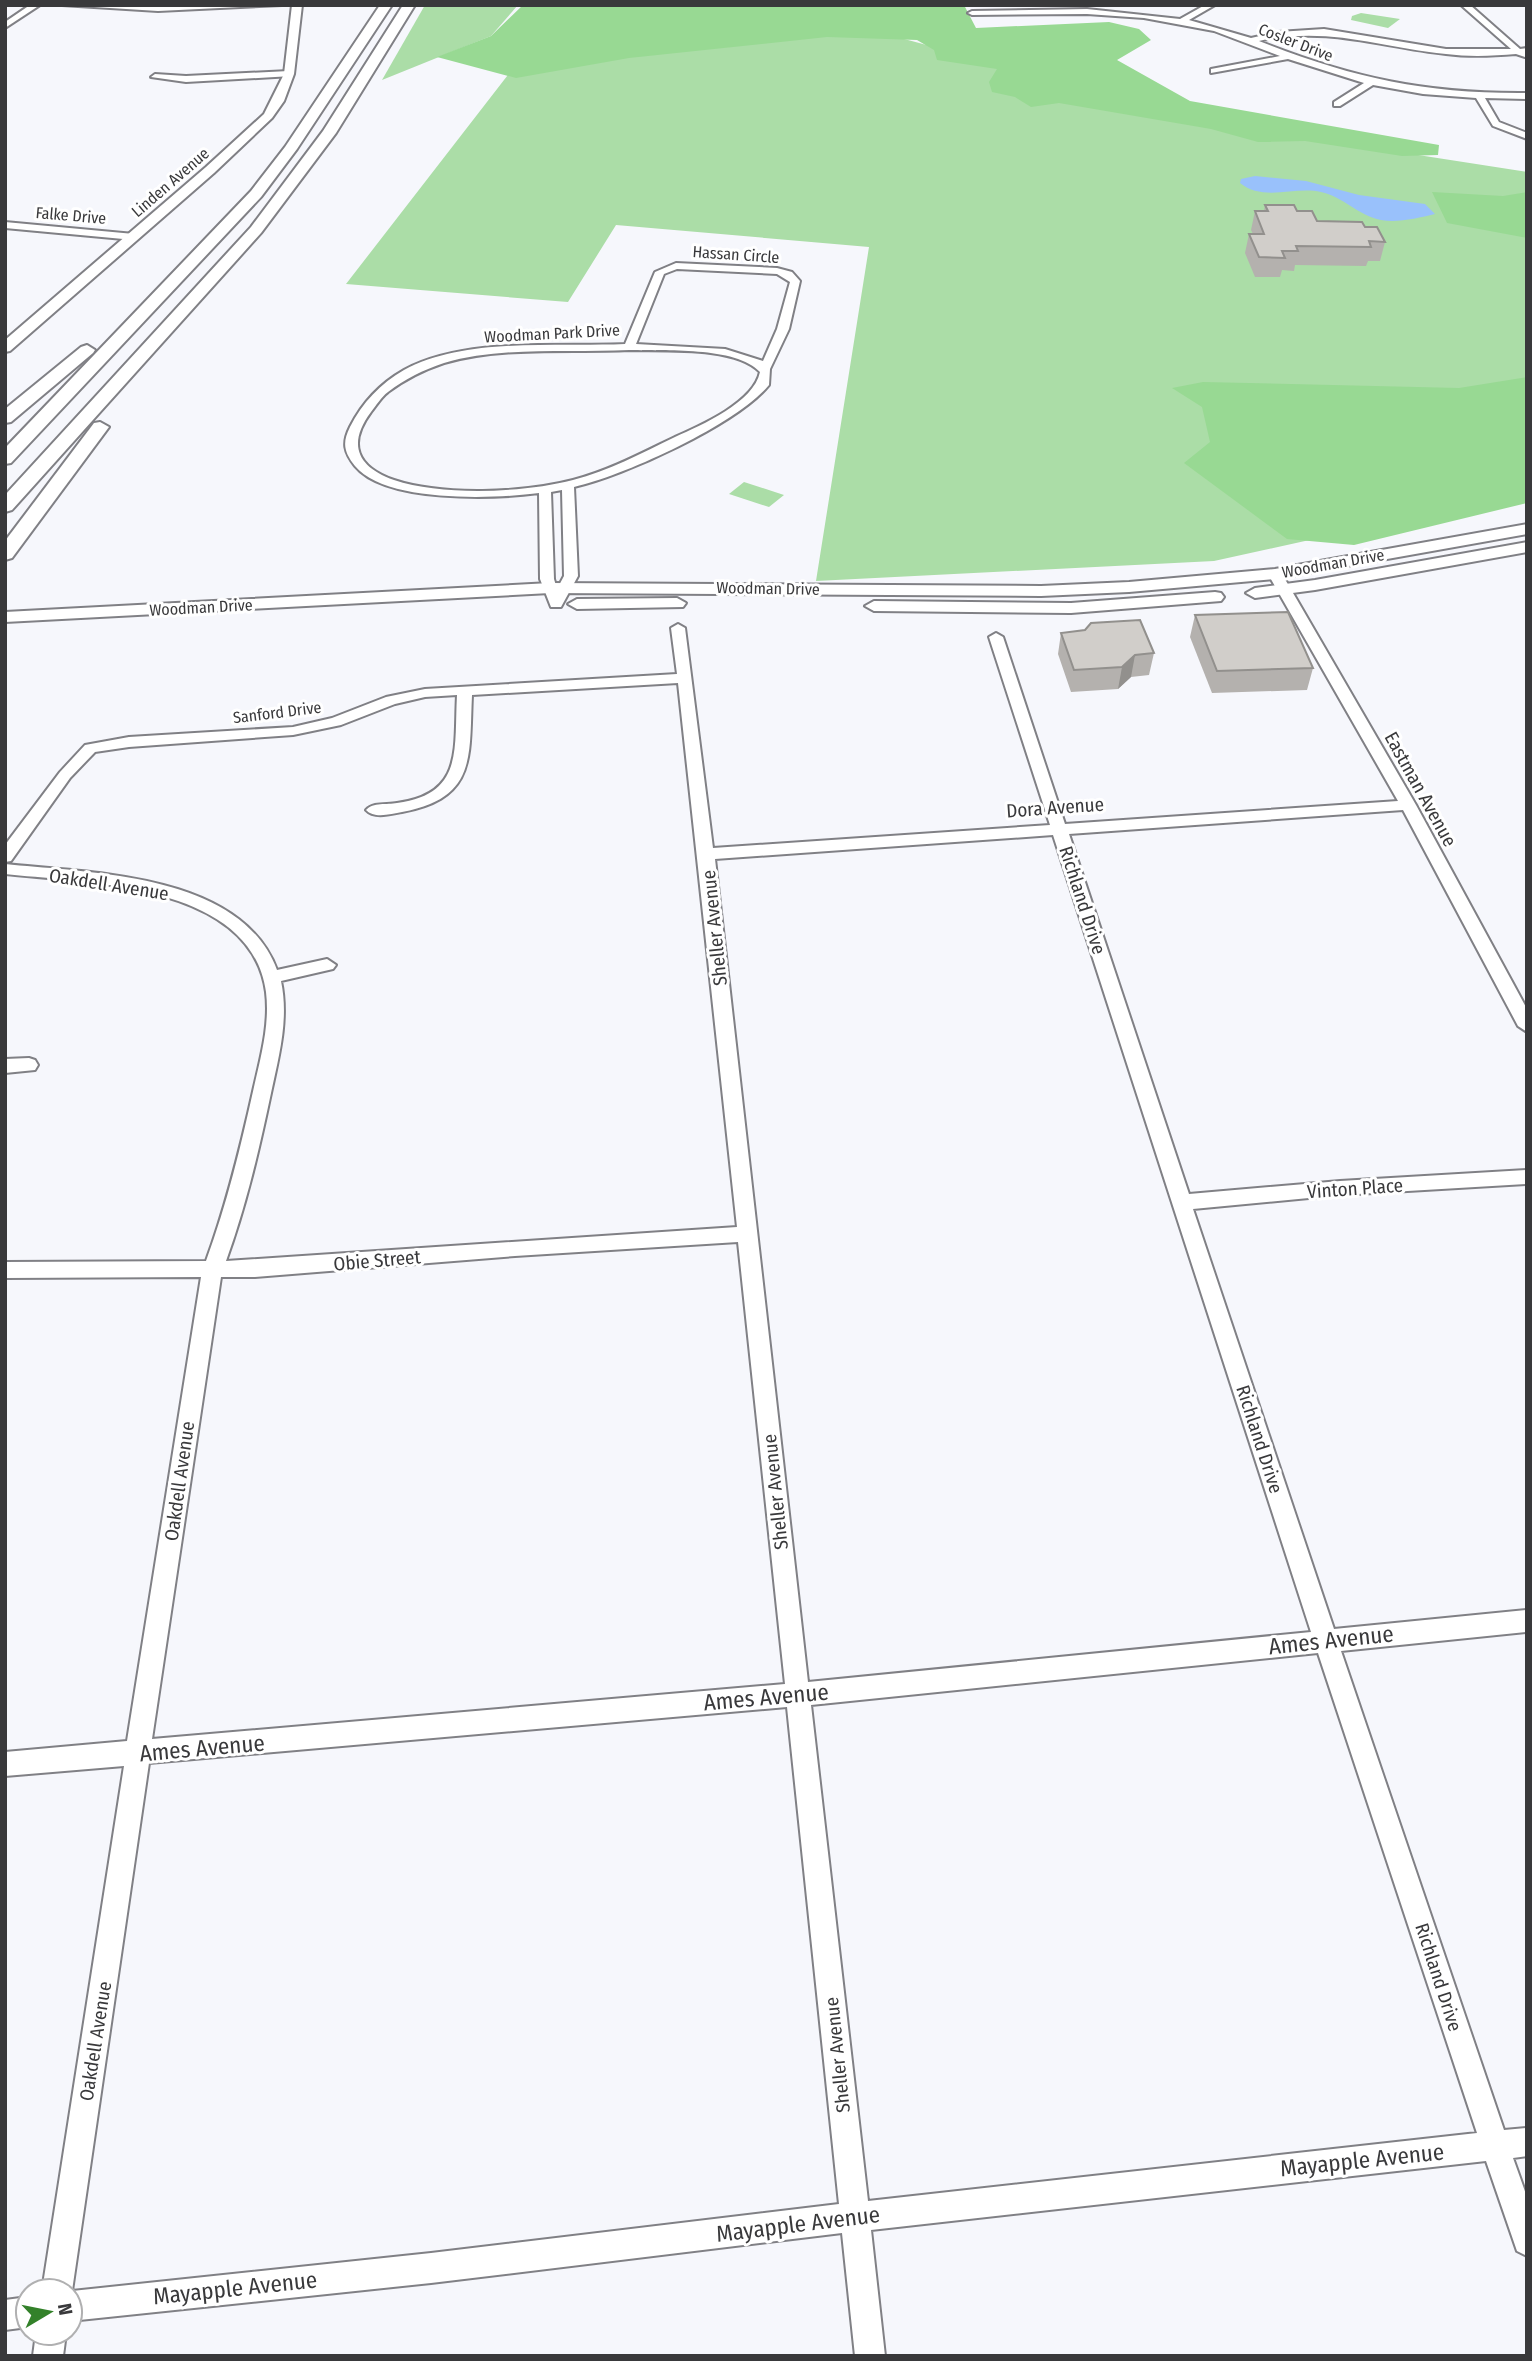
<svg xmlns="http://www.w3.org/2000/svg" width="1532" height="2361" font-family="'Fira Sans Condensed',sans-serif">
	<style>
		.green { fill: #abdda7 }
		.forest { fill: #98d993 }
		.water { fill: #99c1fb }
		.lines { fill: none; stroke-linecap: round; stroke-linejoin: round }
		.minor-casing { stroke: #808085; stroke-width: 4 }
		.major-casing { stroke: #808085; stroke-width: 4 }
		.highway-casing { stroke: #808085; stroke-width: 4 }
		.minor { fill: #fff; fill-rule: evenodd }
		.major { fill: #fff; fill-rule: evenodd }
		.highway { fill: #fff; fill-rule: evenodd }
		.wall { fill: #b4b1ae }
		.shaded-wall { fill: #92908d }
		.building { fill: #d1ceca; stroke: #92908d; stroke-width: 2 }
		.labels { text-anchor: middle; stroke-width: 6; stroke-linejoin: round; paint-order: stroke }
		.far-street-label { font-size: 16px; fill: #39393b; stroke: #fff }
		.street-label { font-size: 19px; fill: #39393b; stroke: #fff }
		.near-street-label { font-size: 23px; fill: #39393b; stroke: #fff }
	</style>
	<rect width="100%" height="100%" fill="#f6f7fc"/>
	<g class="green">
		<path d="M425,5H518L491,36L382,80Z"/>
		<path d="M1361,13L1400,19L1388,28L1351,20L1352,16Z"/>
		<path d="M828,33L893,36L1225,125L1527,172V492L1214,561L816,581L869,247L616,225L568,302L346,284L511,71Z"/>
		<path d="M744,482L784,495L769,507L729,494Z"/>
	</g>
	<g class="forest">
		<path d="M523,5H964L976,28L1109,22L1139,29L1151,40L1117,60L1190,101L1439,145L1438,155L1402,156L1305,141L1258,142L1211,129L1059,103L1031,107L1015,97L992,92L989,82L997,69L937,60L934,50L917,40L827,37L629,58L516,78L437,57L491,36Z"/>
		<path d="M1432,192L1503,196L1527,192V238L1447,223Z"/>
		<path d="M1527,377V503L1354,545L1287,539L1184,463L1210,442L1202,407L1172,388L1203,382L1459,388Z"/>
	</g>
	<path class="water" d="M1255,176L1306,181L1359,195L1425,204L1435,214C1418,218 1398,223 1381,220C1359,216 1342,196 1321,192C1295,186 1263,202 1240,183L1241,179Z"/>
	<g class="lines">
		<g class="minor-casing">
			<g id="minor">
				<path d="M30,5H40L5,28V22Z"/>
				<path d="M62,5H282L158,11Z"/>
				<path d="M1205,5H1215L1189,20L1251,38L1278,32L1324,29L1446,49H1511L1461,5H1470L1520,49L1527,48L1525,57L1516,54C1493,56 1469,57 1446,54C1378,47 1329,26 1259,41C1352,78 1426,94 1527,93V99L1485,98L1499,122L1527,133V139L1493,126L1476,98L1423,94L1373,85L1340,106H1334V102L1364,83L1288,59L1211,73V69L1280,56L1214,31L1144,18L1087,14L972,15L968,13L972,11L1087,9L1180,19Z"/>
				<path d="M289,71L292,76L186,82L151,77L155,74L186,76Z"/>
				<path d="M5,222L134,234L139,237L134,240L5,228Z"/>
				<path d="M676,263L777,268L792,272L800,281L789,329L770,369L769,385C737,424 624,476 574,487L578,576L561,607H551L540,579L539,493C494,499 385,503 355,466C344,452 342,443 350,427C362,403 381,383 404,370C465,337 557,347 625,344L655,272ZM677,269L777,274L790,282L777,329L763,361L725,349L636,344L664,274ZM629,350C663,351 736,346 760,372C754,402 702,425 675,437C642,453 608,471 573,480C523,493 442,496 394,480C357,467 347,444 371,412C376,406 381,397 388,392C405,379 423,370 444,363C502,346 569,353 629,350ZM562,490L564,576L557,589L554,579L551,492Z"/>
				<path d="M1275,570L1282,574L1416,805L1527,1009V1032L1518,1026L1403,810L1069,834L1189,1194L1340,1181L1527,1170V1184L1340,1195L1193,1209L1334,1629L1527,1610V1632L1341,1651L1504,2130L1527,2128V2156L1513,2158L1527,2197V2256L1517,2251L1486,2161L871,2230L885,2356H855L842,2233L431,2283L70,2321V2291H42L124,1766L5,1776V1752L127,1741L201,1277L5,1278V1262L206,1261C227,1204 241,1146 254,1087C261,1056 270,1024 266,992C251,883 87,883 5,874V864C91,873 241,873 277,970L327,959L336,965L333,969L281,981C289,1019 279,1056 271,1093C259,1150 246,1206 226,1261L737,1227L678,683L472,695C469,757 477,798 402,812C391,814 374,819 366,810C373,802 387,805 397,803C464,794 454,749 457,695L425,697L395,704L341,725L293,735L129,747L95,752L70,778L11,861L5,862V845L60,772L85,745L129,737L293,727L332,718L386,697L425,689L677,674L671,628L678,624L685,628L713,848L1050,825L989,637L996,633L1003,637L1065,824L1398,801L1268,574ZM1053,835L1311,1632L808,1682L715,859ZM738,1242L785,1684L152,1739L221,1277H255L515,1256ZM1318,1653L1477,2133L868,2201L811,1705ZM787,1707L839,2204L431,2253L72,2291L149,1763Z"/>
				<path d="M29,1058L35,1060L38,1065L35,1070L5,1073V1059Z"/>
				<path d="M28,2297V2327L5,2330V2300Z"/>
				<path d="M36,2333H66L63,2356H33Z"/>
			</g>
		</g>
		<g class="major-casing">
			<g id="major">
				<path d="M292,5H302L294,74L284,101L272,118L214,173L10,351L5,352V340L206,167L264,114L284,74Z"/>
				<path d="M1527,524V534L1275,579L1129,592L1041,596L550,593L5,622V612L550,583L1041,586L1129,582L1275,569Z"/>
				<path d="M1527,542V552L1315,590L1255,598L1246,593L1255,588L1315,580Z"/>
				<path d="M1215,592L1221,593L1224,597L1221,601L1071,613L874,611L865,606L874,601L1071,603Z"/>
				<path d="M677,598L686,603L683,607L577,609L568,604L577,599Z"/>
			</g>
		</g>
		<g class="highway-casing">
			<g id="highway">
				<path d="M380,5H392L297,149L261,197L11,463L5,464V448L251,191L285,147Z"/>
				<path d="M403,5H415L336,133L261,233L12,510L5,512V495L251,227L323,131Z"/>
				<path d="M87,345L95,350L93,353L11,422L5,423V409L81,347Z"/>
				<path d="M100,422L109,427L12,558L5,560V541L94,423Z"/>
			</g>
		</g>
		<use href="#minor" class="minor"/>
		<use href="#major" class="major"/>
		<use href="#highway" class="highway"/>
	</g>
	<g class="wall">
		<path d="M1265,205L1297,211L1317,221L1365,227L1385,242L1380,261H1368L1366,266L1295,265L1294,271L1282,270L1280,277H1255L1245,253L1249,234H1253L1251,230L1255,211H1264Z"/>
		<path d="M1195,615L1313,668L1307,690L1212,693L1190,637Z"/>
		<path d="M1061,633L1154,653L1149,675L1131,677L1118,689L1071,692L1058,654Z"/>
	</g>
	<path class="shaded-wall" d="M1135,655L1131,677L1118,689L1122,667Z"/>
	<g class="building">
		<path d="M1265,205H1294L1297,211H1312L1317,221L1362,222L1365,227H1377L1385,242L1369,241L1371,247L1296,246L1298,251H1282L1285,258L1259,257L1249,234H1264L1255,211H1268Z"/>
		<path d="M1288,612L1313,668L1217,671L1195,615Z"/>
		<path d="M1140,620L1154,653L1135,655L1122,667L1074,670L1061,633L1085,630L1091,623Z"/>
	</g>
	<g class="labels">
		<g class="far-street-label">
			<text transform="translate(1296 42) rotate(21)" y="6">Cosler Drive</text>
			<text transform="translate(170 182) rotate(-41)" y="6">Linden Avenue</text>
			<text transform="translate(71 215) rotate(5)" y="6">Falke Drive</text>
			<text transform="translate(736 254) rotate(4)" y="6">Hassan Circle</text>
			<text transform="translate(552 333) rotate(-3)" y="6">Woodman Park Drive</text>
			<text transform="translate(1333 563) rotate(-10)" y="6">Woodman Drive</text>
			<text transform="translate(768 588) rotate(1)" y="6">Woodman Drive</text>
			<text transform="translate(201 607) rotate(-3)" y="6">Woodman Drive</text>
			<text transform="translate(277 712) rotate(-7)" y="6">Sanford Drive</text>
		</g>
		<g class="street-label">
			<text transform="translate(1421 789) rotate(61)" y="7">Eastman Avenue</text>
			<text transform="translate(1055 807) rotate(-4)" y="7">Dora Avenue</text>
			<text transform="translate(109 884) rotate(9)" y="7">Oakdell Avenue</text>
			<text transform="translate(1083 900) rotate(72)" y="7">Richland Drive</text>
			<text transform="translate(714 928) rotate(-96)" y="7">Sheller Avenue</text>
			<text transform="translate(1355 1188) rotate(-4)" y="7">Vinton Place</text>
			<text transform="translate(377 1260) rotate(-5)" y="7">Obie Street</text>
			<text transform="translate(1260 1439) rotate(72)" y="7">Richland Drive</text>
			<text transform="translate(179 1481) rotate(-82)" y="7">Oakdell Avenue</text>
			<text transform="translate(775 1492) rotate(-96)" y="7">Sheller Avenue</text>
			<text transform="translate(1439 1977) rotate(72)" y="7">Richland Drive</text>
			<text transform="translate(95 2041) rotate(-81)" y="7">Oakdell Avenue</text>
			<text transform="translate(837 2055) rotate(-96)" y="7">Sheller Avenue</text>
		</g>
		<g class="near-street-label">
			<text transform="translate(1331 1640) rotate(-6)" y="8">Ames Avenue</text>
			<text transform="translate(766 1697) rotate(-5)" y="8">Ames Avenue</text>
			<text transform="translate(202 1748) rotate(-5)" y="8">Ames Avenue</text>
			<text transform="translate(1362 2160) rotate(-6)" y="8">Mayapple Avenue</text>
			<text transform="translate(798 2224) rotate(-7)" y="8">Mayapple Avenue</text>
			<text transform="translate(235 2288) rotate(-6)" y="8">Mayapple Avenue</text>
		</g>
	</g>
	<rect width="1532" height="2361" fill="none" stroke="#39393b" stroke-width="14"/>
	<g transform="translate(49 2312) rotate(80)"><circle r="33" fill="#ffffff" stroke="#b0b0b1" stroke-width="2"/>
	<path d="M0-5L12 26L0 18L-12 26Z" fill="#33812a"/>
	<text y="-10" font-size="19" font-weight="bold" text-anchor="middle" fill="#39393b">N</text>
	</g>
</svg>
